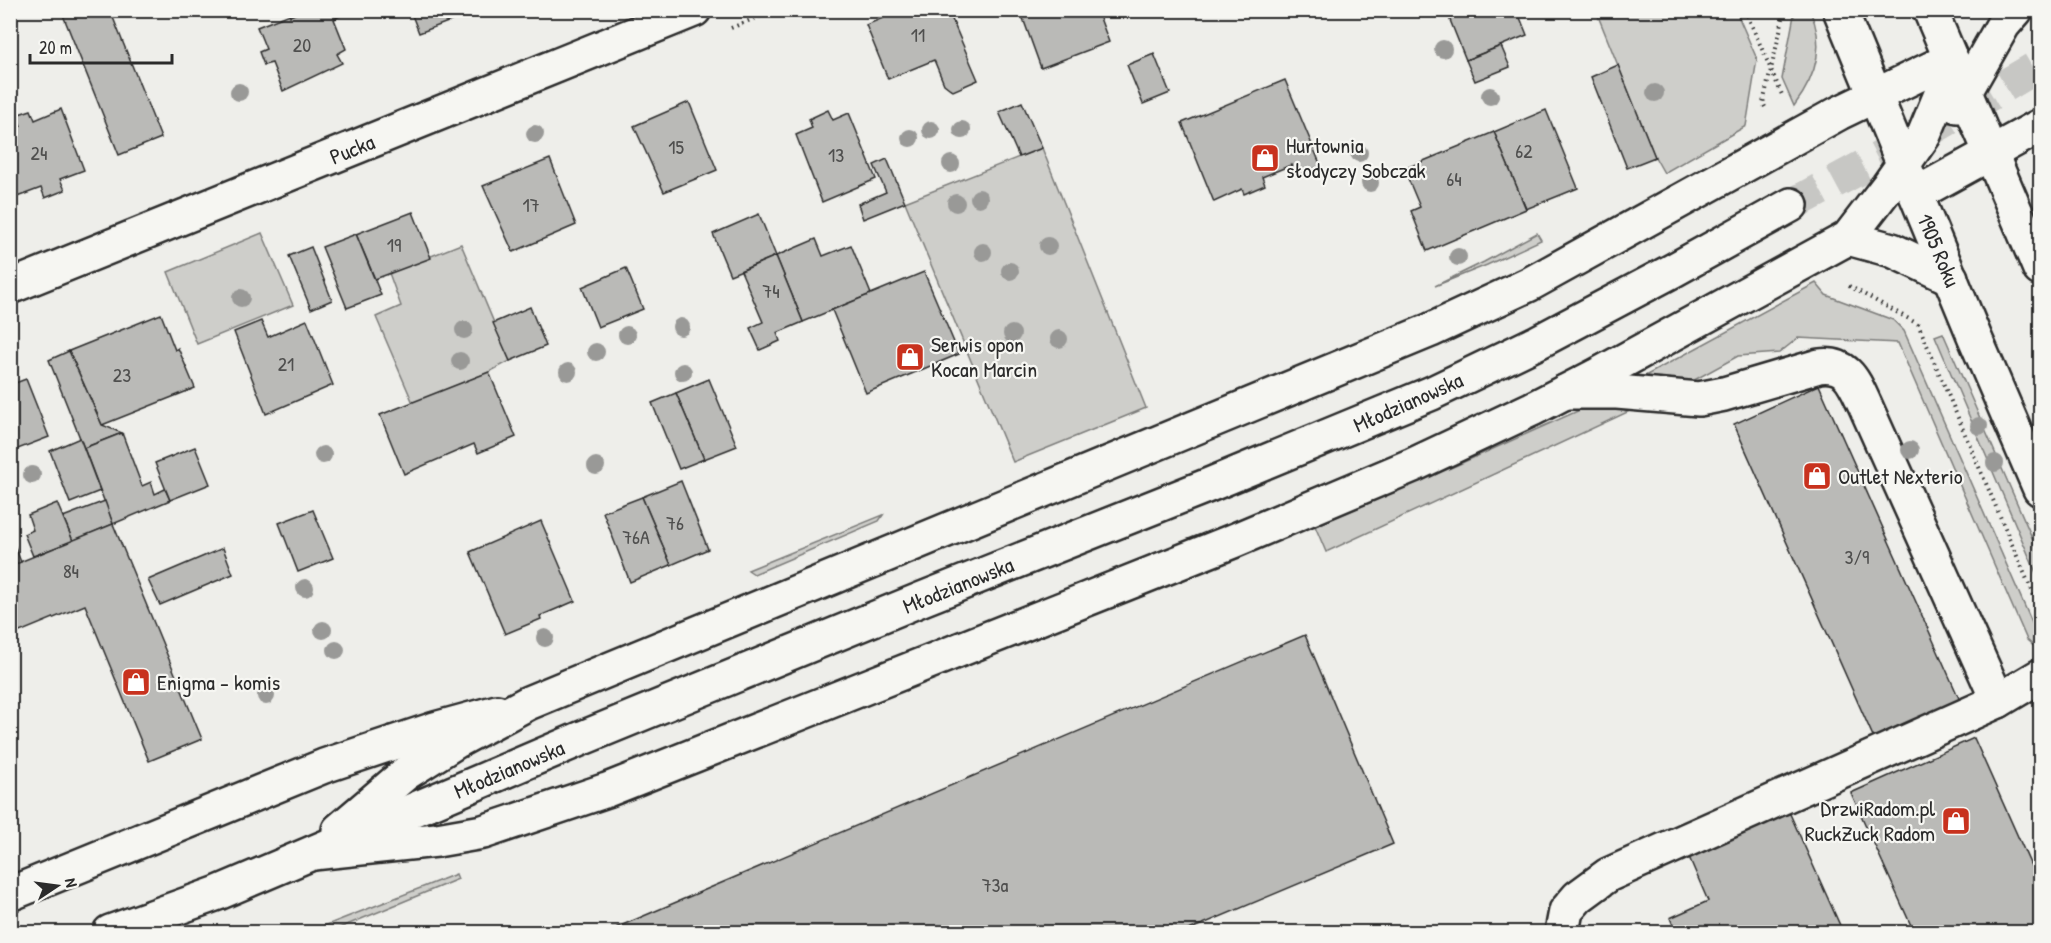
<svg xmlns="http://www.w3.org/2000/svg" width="2051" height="943" font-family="'Patrick Hand',sans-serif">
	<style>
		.green { fill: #cececa; stroke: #7c7c7a; stroke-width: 1.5 }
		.building { fill: #babab7; stroke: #2b2b2b; stroke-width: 1.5 }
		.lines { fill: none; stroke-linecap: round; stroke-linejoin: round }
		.major-tunnel { stroke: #c7c7c4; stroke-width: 33; stroke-dasharray: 33 16; stroke-linecap: butt }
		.minor-casing { stroke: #2b2b2b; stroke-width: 38 }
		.major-casing { stroke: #2b2b2b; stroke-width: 38 }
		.path { stroke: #2b2b2b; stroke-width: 4; stroke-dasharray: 1.5 4.5; stroke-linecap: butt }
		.minor { stroke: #f6f6f2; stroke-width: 33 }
		.major { stroke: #f6f6f2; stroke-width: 33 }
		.tree { fill: #999997 }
		.labels { text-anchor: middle; stroke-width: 4.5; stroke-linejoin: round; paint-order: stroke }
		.number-label { font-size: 20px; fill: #4f4f4e }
		.poi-label { font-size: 22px; fill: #2b2b2b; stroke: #f6f6f2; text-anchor: start }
		.street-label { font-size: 22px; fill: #2b2b2b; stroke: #f6f6f2 }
	</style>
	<rect width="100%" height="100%" fill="#eeeeea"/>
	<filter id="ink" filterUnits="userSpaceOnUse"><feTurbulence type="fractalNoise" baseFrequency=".0167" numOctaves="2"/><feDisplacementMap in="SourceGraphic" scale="12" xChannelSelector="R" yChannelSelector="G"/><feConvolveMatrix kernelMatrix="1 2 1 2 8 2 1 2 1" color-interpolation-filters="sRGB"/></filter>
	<g filter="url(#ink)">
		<g class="green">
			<path d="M1596,11H1736L1757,59L1746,126L1664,173L1655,157Z"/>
			<path d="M1796,11H1810C1826,45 1816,77 1794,106L1782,79L1794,15Z"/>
			<path d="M1042,148L1146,408L1013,462L905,202Z"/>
			<path d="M262,233L293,305L197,344L168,272Z"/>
			<path d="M1537,233L1541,240L1487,265L1435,286L1484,262Z"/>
			<path d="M461,244L510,361L489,372L413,403L376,317L401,306L389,273Z"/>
			<path d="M1816,283L1826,295L1893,320L1904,331L2040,641V646L2036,648L2027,640L1898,343L1798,338L1779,353L1738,356L1689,383L1650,381L1645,376Z"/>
			<path d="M1943,333L2040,556V582L1935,336Z"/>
			<path d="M1591,405L1632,410L1326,552L1315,526L1455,466Z"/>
			<path d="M883,515L879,521L754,574L748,570Z"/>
			<path d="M456,874L458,879L337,929L338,932H309Z"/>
		</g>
		<g class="building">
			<path d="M61,10H110L161,138L119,155Z"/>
			<path d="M304,10H337L340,16L334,19L346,49L337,54L342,63L283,91L272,63L264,65L259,52L266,49L257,27L290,14V16Z"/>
			<path d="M410,10H476L477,11L419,33Z"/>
			<path d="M902,10H948L978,80L953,91L944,84L934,60L888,79L866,25Z"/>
			<path d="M1020,10H1097L1109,42L1041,68Z"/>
			<path d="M1446,10H1517L1527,35L1466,60Z"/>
			<path d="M1501,46L1510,67L1475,81L1466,60Z"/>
			<path d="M1154,54L1170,93L1143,104L1127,65Z"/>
			<path d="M1618,65L1655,157L1627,168L1591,77Z"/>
			<path d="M1285,80L1321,166L1296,176L1291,165L1262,177L1265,185L1244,194L1242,189L1214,202L1182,123Z"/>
			<path d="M689,102L717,170L664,192L634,126Z"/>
			<path d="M1022,102L1042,148L1019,157L999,112Z"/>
			<path d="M61,109L84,170L60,179L65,190L45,198L41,188L17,197L10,181V130L21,126L16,115L31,110L35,120Z"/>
			<path d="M828,110L833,120L849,113L876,179L822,202L796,135L812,128L809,119Z"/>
			<path d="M1546,110L1578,188L1526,209L1494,132Z"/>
			<path d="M1494,132L1526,209L1427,251L1411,211L1420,207L1404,169Z"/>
			<path d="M550,159L576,225L513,252L483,186Z"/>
			<path d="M887,159L905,202L863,219L858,204L886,192L874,165Z"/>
			<path d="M413,212L431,258L375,279L356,234Z"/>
			<path d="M759,214L776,256L730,275L713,234Z"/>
			<path d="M356,234L381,295L347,308L322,247Z"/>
			<path d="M816,239L823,256L851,245L871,294L803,322L776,256Z"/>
			<path d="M311,247L332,300L311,309L289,256Z"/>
			<path d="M776,256L803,322L777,333L780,341L760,350L750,328L763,322L741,271Z"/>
			<path d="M626,268L643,309L598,327L582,287Z"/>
			<path d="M924,272L959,354L866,393L832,310Z"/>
			<path d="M530,307L546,346L510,361L493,323Z"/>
			<path d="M161,314L175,350L178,348L195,388L102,425L69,351Z"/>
			<path d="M307,320L333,385L266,414L234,332L261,321L268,337Z"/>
			<path d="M69,351L102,425L122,433L84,448L49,360Z"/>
			<path d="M489,372L516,437L478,453L474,444L404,474L380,415Z"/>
			<path d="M26,379L49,437L10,452V385Z"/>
			<path d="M709,379L737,446L704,459L676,393Z"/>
			<path d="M1819,385L1962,705L1876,743L1734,424Z"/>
			<path d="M676,393L704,459L679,469L652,403Z"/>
			<path d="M122,433L142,486L151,482L155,494L165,489L170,500L113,524L84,448Z"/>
			<path d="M80,438L100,491L70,503L50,451Z"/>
			<path d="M195,447L210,484L170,500L155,463Z"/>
			<path d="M681,481L708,549L671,565L642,497Z"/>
			<path d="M642,497L671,565L630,582L603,512Z"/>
			<path d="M105,501L113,524L73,541L63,517Z"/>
			<path d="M57,503L73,541L33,556L24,534L33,530L28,515Z"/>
			<path d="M313,510L333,558L298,572L279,523Z"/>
			<path d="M541,521L575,601L540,616L541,619L505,634L470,552Z"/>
			<path d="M113,524L202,739L149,761L85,605L10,636V566Z"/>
			<path d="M10,534L21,562L10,566Z"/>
			<path d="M223,548L233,574L160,605L148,580Z"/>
			<path d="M1305,635L1393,844L1184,932H606Z"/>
			<path d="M1974,738L2040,886V932H1914L1851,793Z"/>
			<path d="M1786,805L1843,932H1676L1670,918L1708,901L1686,850Z"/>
		</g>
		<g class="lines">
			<path class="major-tunnel" d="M1791,205L1911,141L2040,65"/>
			<g class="minor-casing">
				<g id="minor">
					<path d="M10,287L694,10"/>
					<path d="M1565,392H1617L1699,399L1724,394L1819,366C1848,362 1854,382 1865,405L1998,701"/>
					<path d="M10,894L324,766L435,729L497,712"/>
					<path d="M1562,932L1566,911L1578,897L1608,875L1998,701L2040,676"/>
				</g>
			</g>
			<g class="major-casing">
				<g id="major">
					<path d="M1840,10L1975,338L2040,489"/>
					<path d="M1930,10L2040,269"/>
					<path d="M1957,106L2003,25L2016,10"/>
					<path d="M1916,194L2040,126"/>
					<path d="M1848,238L1892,250L1951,278"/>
					<path d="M339,830L406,773L455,742L528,703L1431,330L1530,284L1839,113L1951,59"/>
					<path d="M313,853L437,840L483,832L607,790L1233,541L1413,465L1532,409L1596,376L1848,238L1888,186L1924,135L1941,94L1951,59"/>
					<path d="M110,932L218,893L580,739L922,599L1209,485L1432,393L1538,342L1672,271L1791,205"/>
				</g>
			</g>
			<g class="path">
				<path d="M1745,10L1783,97"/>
				<path d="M731,28L775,10"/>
				<path d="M1765,107L1763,103L1785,10"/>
				<path d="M1849,286L1918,324L2040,610"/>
			</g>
			<use href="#minor" class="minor"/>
			<use href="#major" class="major"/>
		</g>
		<g class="tree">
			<circle cx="1443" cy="49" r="9"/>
			<circle cx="239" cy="92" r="9"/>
			<circle cx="1655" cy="93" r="9"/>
			<circle cx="1490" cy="96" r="9"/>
			<circle cx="931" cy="130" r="9"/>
			<circle cx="962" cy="130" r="9"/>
			<circle cx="535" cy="134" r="9"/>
			<circle cx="910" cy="138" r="9"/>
			<circle cx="1359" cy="153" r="9"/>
			<circle cx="951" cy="164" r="9"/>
			<circle cx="1370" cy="183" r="9"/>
			<circle cx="979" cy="198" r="9"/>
			<circle cx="956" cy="203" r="9"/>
			<circle cx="1048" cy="246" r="9"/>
			<circle cx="983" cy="252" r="9"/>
			<circle cx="1458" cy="257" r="9"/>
			<circle cx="1010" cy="271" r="9"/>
			<circle cx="241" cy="298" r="9"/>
			<circle cx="681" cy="327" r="9"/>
			<circle cx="464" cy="330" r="9"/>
			<circle cx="1012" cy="334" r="9"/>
			<circle cx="627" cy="335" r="9"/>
			<circle cx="1059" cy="339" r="9"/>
			<circle cx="596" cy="352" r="9"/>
			<circle cx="460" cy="361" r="9"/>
			<circle cx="568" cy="372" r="9"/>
			<circle cx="683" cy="372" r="9"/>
			<circle cx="1979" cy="426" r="9"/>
			<circle cx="1910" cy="450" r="9"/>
			<circle cx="323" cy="455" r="9"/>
			<circle cx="1995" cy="463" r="9"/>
			<circle cx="596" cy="466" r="9"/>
			<circle cx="32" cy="475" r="9"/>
			<circle cx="305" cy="588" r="9"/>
			<circle cx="323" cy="630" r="9"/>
			<circle cx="545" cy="638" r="9"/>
			<circle cx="336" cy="650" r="9"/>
			<circle cx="266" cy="696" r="9"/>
		</g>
	</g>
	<defs>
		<g id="shop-square" transform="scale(1.5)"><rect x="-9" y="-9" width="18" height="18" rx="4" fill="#c8321e" stroke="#f6f6f2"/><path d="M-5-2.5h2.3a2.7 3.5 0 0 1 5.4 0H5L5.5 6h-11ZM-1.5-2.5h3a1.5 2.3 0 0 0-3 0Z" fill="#fff"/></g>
	</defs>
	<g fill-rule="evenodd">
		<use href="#shop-square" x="1265" y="158"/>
		<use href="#shop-square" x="910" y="357"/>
		<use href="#shop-square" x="1817" y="476"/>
		<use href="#shop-square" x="136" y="682"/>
		<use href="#shop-square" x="1956" y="821"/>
	</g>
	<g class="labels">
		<g class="number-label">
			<text x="918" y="42">11</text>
			<text x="302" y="52">20</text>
			<text x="676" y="154">15</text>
			<text x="1524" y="158">62</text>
			<text x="39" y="160">24</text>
			<text x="836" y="162">13</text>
			<text x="1454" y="186">64</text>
			<text x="531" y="212">17</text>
			<text x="394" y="252">19</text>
			<text x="771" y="298">74</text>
			<text x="286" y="371">21</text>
			<text x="122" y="382">23</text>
			<text x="675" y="530">76</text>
			<text x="636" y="544">76A</text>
			<text x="1857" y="564">3/9</text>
			<text x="71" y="578">84</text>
			<text x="995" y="892">73a</text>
		</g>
		<g class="poi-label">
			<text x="1286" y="153">Hurtownia<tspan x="1286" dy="25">słodyczy Sobczak</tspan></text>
			<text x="931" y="352">Serwis opon<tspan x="931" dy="25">Kocan Marcin</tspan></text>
			<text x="1838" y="484">Outlet Nexterio</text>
			<text x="157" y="690">Enigma - komis</text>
			<text x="1935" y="816" text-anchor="end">DrzwiRadom.pl<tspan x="1935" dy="25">RuckZuck Radom</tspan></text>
		</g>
		<g class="street-label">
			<text transform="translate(352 149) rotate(-22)" y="8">Pucka</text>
			<text transform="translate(1939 250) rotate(67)" y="8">1905 Roku</text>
			<text transform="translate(1408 402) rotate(-24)" y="8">Młodzianowska</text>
			<text transform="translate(958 585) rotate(-22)" y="8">Młodzianowska</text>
			<text transform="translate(509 769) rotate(-23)" y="8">Młodzianowska</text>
		</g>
	</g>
	<rect width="2051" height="943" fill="none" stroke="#f6f6f2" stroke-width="36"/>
	<rect x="18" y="18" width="2015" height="907" fill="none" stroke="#2b2b2b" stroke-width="2" filter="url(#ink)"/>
	<g transform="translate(57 886) rotate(77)" stroke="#f6f6f2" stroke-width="4.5" paint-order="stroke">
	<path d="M0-4.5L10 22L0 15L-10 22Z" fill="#2b2b2b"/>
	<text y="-9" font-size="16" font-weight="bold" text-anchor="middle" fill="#2b2b2b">N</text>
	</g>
	<path d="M30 54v9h142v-9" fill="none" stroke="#2b2b2b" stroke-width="3"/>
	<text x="39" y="54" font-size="18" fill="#2b2b2b" stroke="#f6f6f2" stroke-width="4.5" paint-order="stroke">20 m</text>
</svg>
